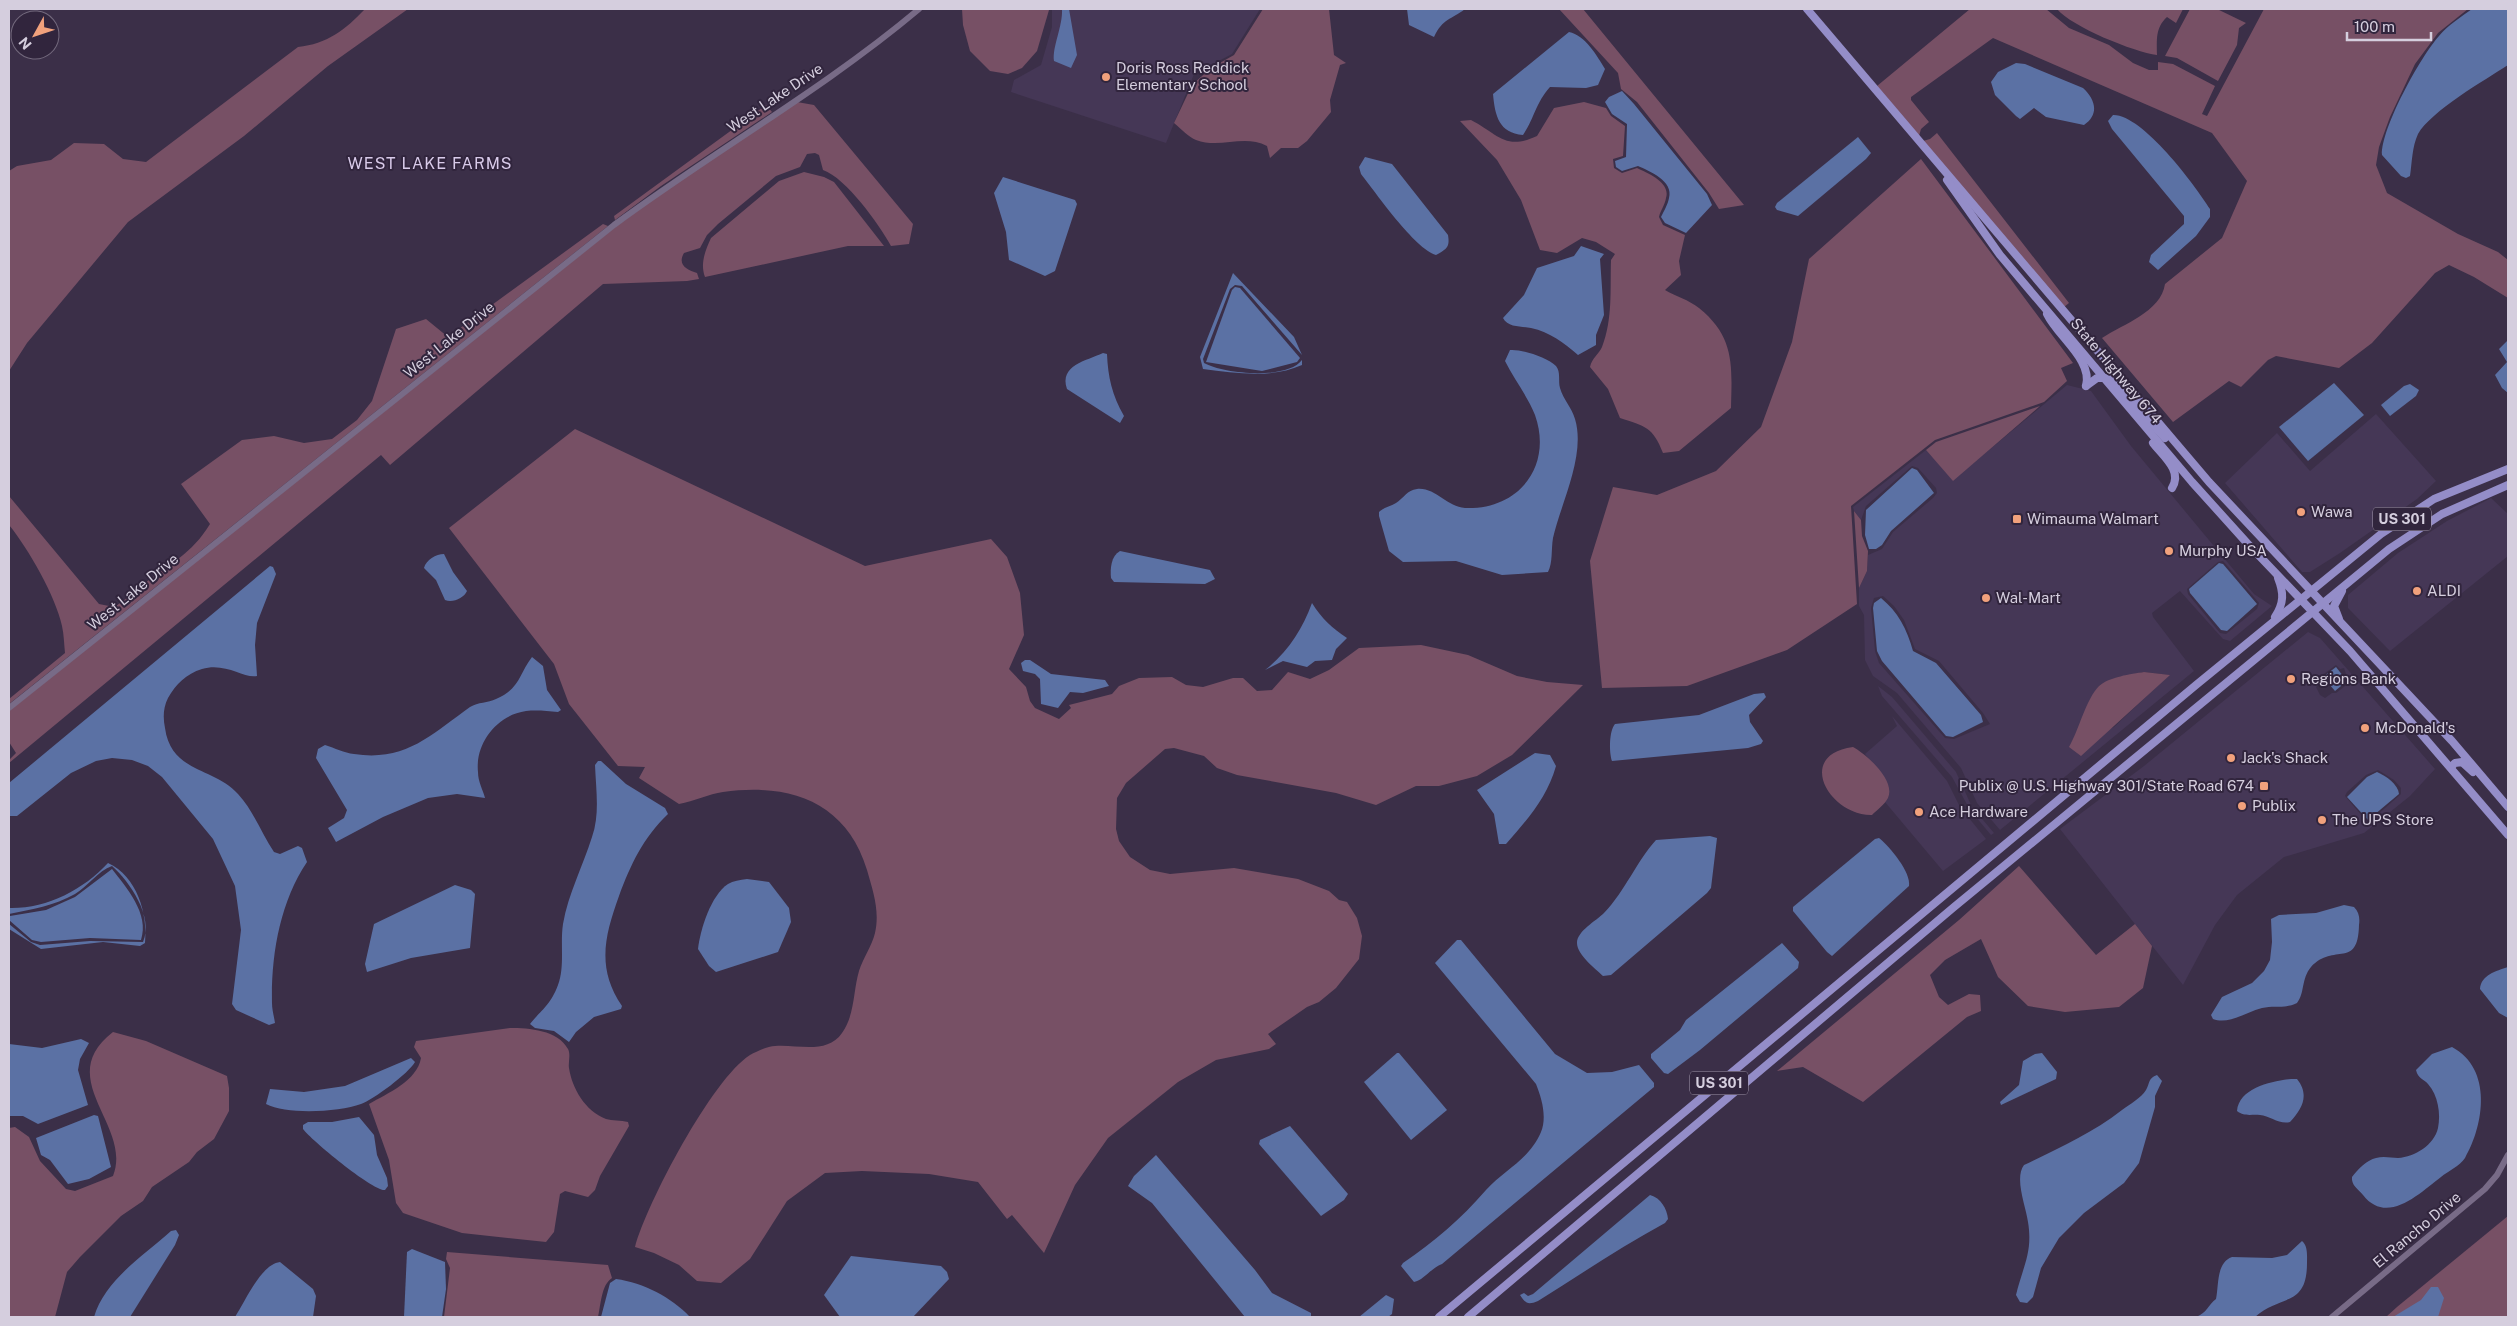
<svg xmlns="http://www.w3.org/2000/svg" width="2517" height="1326" font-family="'Public Sans',sans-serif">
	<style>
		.built { fill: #453756; fill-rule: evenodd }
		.green { fill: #775065 }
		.water { fill: #5b71a4 }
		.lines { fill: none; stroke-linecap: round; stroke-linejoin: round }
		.minor { stroke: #786b87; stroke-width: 6 }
		.major { stroke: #948dc8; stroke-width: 8 }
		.poi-dot { fill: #f1a17c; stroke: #31253d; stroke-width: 2 }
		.labels { text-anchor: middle; stroke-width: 4; stroke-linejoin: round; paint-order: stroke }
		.shield { fill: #31253d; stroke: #a49bae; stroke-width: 1 }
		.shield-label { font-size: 14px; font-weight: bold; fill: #d5cede }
		.poi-label { font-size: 15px; fill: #d5cede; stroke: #31253d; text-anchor: start }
		.street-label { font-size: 15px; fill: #d5cede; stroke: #31253d }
		.neighbourhood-label { font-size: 16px; letter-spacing: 1px; fill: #d9cbea; stroke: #31253d }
	</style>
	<rect width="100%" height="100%" fill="#3b2f48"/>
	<g class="built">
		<path d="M1052,9H1260L1232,54L1194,74L1166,143L1011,92L1014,80L1041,65L1052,27Z"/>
		<path d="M2067,385L2091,391L2131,446L2213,545L2254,594L2272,606L2230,641L2223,639L2180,591L2152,613L2153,617L2194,671L2000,830L1977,803L1961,768L1897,693L1873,676L1865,660L1864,615L1859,606V588L1867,571L1868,555L1882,549L1893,532L1933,498L1937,493L1936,488L1918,468L1912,466L1866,506L1861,520L1854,511L1853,507L1926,450L1953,480ZM2223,561L2259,603L2257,609L2226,634L2220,633L2188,594L2187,589L2218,562ZM1883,596L1894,606L1904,620L1915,649L1939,661L1983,713L1990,724L1954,739L1945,738L1879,663L1875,651L1871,608L1874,598ZM2144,672L2169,675L2114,727L2070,747L2093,696L2100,685L2119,677Z"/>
		<path d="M2376,414L2436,481L2417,499L2340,553L2310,572H2302L2225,483L2277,433L2310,471Z"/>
		<path d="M2491,498L2508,514V556L2390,651L2348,608V595L2398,553L2447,521Z"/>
		<path d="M2308,632L2320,638L2435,769L2410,796L2364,833L2284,857L2237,895L2215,925L2183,985L2060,829L2144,766ZM2336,665L2340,669L2344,668L2349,683L2336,693H2332L2325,698L2320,695L2316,687L2323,681L2321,676ZM2378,770L2394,780L2401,788V794L2368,823L2345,796L2347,792L2366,775Z"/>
		<path d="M1878,686L1892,697L1956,772L1972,807L1994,833L1991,835L1970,810L1952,777L1882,696Z"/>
		<path d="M1892,716L1947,781L1960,807L1986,839L1943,871L1885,802L1888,798L1889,788L1884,778L1865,754L1897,726Z"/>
	</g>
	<g class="green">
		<path d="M365,9H408L328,66L244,136L128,222L27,343L9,371V171L17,166L51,160L74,143L104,144L123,159L146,162L298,47C327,44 345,30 365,9Z"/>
		<path d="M962,9H1049V10L1037,51L1022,68L1008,74L990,71L970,51L963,25Z"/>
		<path d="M1263,9H1329L1334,55L1346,63L1340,65L1330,100L1331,112L1307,141L1298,148H1281L1270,158L1267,146C1244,134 1220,149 1196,140C1189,137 1181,129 1174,123L1192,85L1211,68L1234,55Z"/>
		<path d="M1559,9H1583L1744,205L1719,209L1709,193L1637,102L1621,89L1618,73Z"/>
		<path d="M1970,9H2046L2069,28L2109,45L2133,63L2149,70H2158V62L2173,64L2215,86L2202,114L2207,116L2264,9H2468L2438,33L2415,64L2390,117L2379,147L2376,165L2387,193L2458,234L2498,252L2508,260V298L2474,277L2449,265L2435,273L2372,343L2339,368L2276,356L2268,360L2241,387L2229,381L2173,422L2102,338C2123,324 2161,312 2165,284L2222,238L2247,181L2212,133L1993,38L1911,97V100L1929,122L1921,129L1919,136L1877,86Z"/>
		<path d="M2057,9H2183L2176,23L2167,17C2155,28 2157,40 2157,55C2134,52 2072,27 2057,9Z"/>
		<path d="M2190,9H2217L2246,23L2239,28L2237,45L2218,81L2177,58L2165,56Z"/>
		<path d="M797,102L814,105L913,224L909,244L891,246C879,224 846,178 823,170L819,155L815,153L807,154L800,167L776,176L718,224L707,235L700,248L684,253C677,265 687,270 697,273L699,279L687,281L603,284L390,465L381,455L9,763V760L16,753L9,742V711L614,228L664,191Z"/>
		<path d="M1584,102L1606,108L1611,116L1625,126L1623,156L1613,159L1614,168L1622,173L1637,168C1648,173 1671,183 1666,198C1665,205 1660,211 1659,217L1663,225L1685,235L1679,261L1681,275L1665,290C1675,296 1689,300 1699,308C1735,337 1732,366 1731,408L1679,451L1663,453C1653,427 1645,426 1620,418L1608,389L1590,367C1592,358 1599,354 1602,347C1613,319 1610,289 1611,260L1615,254L1596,242L1582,238L1557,253L1540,250L1521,200L1497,160L1460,121L1471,120C1498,134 1505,151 1537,136L1554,108Z"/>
		<path d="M766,105L772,112L661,186L615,220L614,216Z"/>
		<path d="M1937,133L2069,303L2064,307L1923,141L1930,139Z"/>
		<path d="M1921,159L2073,363L2061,368L2067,381L2044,402L1935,440L1851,506L1857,604L1787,650L1687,686L1602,688L1590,561L1613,487L1657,495L1716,471L1761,427L1792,342L1809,259Z"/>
		<path d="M804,172L824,177L834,182L884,246H848L705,277C700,264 705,251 711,238L779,181Z"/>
		<path d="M603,224L608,226L9,704V699L65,653C64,644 64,635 62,626C56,597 28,548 9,525V496L99,604L114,607C126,600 134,592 144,584C171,562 191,555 210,524L181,484L242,440L274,436L304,443L332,439L357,420L372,401L396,329L426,319L448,337Z"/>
		<path d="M2040,406L1953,481L1926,450L1936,442Z"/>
		<path d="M575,429L865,566L991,539L1007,557L1020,593L1024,635L1009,669L1026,687L1030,701L1035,708L1059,719L1071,708L1069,705L1112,694L1119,686L1139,678L1172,677L1186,685L1203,687L1233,678H1243L1257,691L1272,690L1288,672L1310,679L1329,670L1359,648L1421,645L1468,655L1517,676L1547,682L1583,685L1512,755L1477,776L1439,786H1416L1376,805L1336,793L1237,775L1217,768L1204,756L1174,748L1165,749L1126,783L1117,798L1116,829L1119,841L1130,857L1150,870L1170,874L1234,868L1298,879L1329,891L1339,900L1347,902L1357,918L1362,936L1359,959L1336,988L1319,1002L1307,1007L1268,1034L1276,1044L1269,1049L1216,1060L1178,1082L1108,1138L1075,1185L1044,1253L1012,1215L1007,1219L978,1182L929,1174L862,1171L825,1173L787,1201L750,1259L721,1283L697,1281L679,1265L654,1253L635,1247C647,1203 712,1079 750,1055C757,1051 768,1046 775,1046C797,1044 827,1055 842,1033C855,1015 853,991 859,971C863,958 872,946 875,933C880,911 873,891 867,870C846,801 789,783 723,792C709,794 694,801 679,804L639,778L645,767L618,766L569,704L554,664L449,528Z"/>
		<path d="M1854,511L1861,520L1862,536L1868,551L1867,571L1859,588Z"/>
		<path d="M2144,672L2170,675L2081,756L2069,747C2079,730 2086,699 2099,686C2109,677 2131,674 2144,672Z"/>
		<path d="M1853,747C1866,754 1896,780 1888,798C1885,804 1876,811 1872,815C1830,816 1794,755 1853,747Z"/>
		<path d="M2019,866L2096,955L2135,924L2152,946L2143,988L2119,1007L2065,1012L2028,1006L1998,977L1981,939L1945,960L1930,975L1939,997L1948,1005L1969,994L1980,995L1981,1011L1967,1017L1863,1102L1803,1067L1777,1071L1959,920Z"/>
		<path d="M510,1028C529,1028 558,1030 568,1049C571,1055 568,1062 569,1068C572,1088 585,1111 606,1119C612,1121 621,1120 628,1122L629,1126L600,1176L595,1190L588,1197L565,1191L560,1194L554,1232L546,1242L462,1233L403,1213L396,1203L389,1160L369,1104C388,1093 417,1081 421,1058L414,1047L416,1041Z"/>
		<path d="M113,1032L146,1041L227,1076L229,1088V1111L214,1139L197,1152L189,1162L152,1187L143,1201L121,1216L80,1257L67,1272L55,1317H9V1128L15,1127L29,1137L40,1161L66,1189L75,1191L113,1176C133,1125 52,1079 113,1032Z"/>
		<path d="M2508,1216V1317H2386L2397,1307Z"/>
		<path d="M447,1252L608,1265L612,1278C601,1285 601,1305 598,1317H444L450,1268L446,1259Z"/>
	</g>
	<g class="water">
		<path d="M1062,9H1069L1077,55L1071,68L1054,61C1052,47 1063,26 1062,9Z"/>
		<path d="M1407,9H1465C1451,20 1443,18 1434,37L1409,25Z"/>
		<path d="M2472,9H2508V65C2485,80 2431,111 2418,134C2412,147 2412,162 2410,176L2406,178L2401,176L2382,155C2381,128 2421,56 2439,36C2448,25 2461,17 2472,9Z"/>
		<path d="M1569,32C1585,35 1597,56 1605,69L1598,85L1586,88L1550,87C1535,104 1535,117 1523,135C1499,133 1495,116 1493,94Z"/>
		<path d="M2016,63L2025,64L2083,88C2095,99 2100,114 2084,125L2046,117L2034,108L2020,119L2016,116L1995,95L1991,82L1998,72Z"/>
		<path d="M1622,91L1634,104L1707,194L1712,205L1686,233L1665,223L1661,217C1664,211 1668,204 1669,198C1674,181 1649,171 1638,166L1622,171L1616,167L1615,161L1626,157L1627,124L1612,114L1605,102L1609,97Z"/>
		<path d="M2113,115C2142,114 2195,185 2210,209V217L2196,236L2158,270L2149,262L2151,255L2184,224V216L2112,129L2108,121Z"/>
		<path d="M1858,137L1871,153L1866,159L1798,216L1777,210L1775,207L1777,203Z"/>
		<path d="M1365,157L1392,164L1448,235C1450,247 1447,249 1436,255C1415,249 1376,193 1361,174L1359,167Z"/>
		<path d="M1003,177L1075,200L1077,204L1055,271L1045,276L1009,260L1006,232L994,193Z"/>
		<path d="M1581,246L1604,254L1600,259L1604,315L1596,335V345L1578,355C1564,343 1550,332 1531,328C1522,326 1508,328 1503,318L1524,295L1537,268L1574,256Z"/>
		<path d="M1233,273L1294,337L1302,355L1242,286L1235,285L1230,289L1203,359L1204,363C1224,374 1287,380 1302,360V365C1270,379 1237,373 1203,369L1200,357Z"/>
		<path d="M1235,287L1240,288L1300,358L1297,362L1262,371L1206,362L1232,290Z"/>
		<path d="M2508,340V393L2502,388L2495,375L2507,362L2499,349Z"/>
		<path d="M1510,350C1522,349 1547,357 1556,366C1561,372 1558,381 1560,388C1563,399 1572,408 1575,419C1586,455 1561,503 1553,538C1551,550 1553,562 1548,572L1502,575L1456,561L1403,562L1389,551L1379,516V512C1384,507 1390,507 1396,503C1404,498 1407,490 1417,489C1435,487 1447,507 1465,508C1519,510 1553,466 1535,415C1528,397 1514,379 1505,361Z"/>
		<path d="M1103,353L1107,354C1108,377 1112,395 1124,416L1120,423L1067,389C1059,365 1086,361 1103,353Z"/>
		<path d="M2334,383L2364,415L2308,461L2279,427Z"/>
		<path d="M2410,384L2419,390L2416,396L2390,416L2381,405L2404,386Z"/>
		<path d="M1912,468L1917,470L1934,493L1891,531L1882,545L1876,549H1869L1865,535L1866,510Z"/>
		<path d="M1120,551L1210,570L1215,579L1205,584L1114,582L1111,578C1110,569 1111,556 1120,551Z"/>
		<path d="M444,554L453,572L467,591C464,598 453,603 445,600L436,580L424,568C426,560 436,554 444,554Z"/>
		<path d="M2219,563L2223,564L2257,604L2227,631L2221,630L2190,593L2189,589Z"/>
		<path d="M270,566L273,567L276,574L257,623L255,645L257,676C244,679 226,662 202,669C186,674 176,684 168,698C163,708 163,718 165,728C171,773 214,767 238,794C253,810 262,834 274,852L280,854L298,846L302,848L307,862C280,902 271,955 272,1003C272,1010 274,1016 275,1023L269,1025L236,1010L232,1004L241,930L235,886L213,839L162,777L148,766L132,760L112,758L96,761L71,773L17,816H9V783Z"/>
		<path d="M1881,598C1898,612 1907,629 1913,651L1936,663L1981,715L1983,722L1953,737L1946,736L1882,661L1877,651L1873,608L1874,603Z"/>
		<path d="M1312,603C1322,619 1332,628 1347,638L1336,649L1332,660L1315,661L1307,667L1283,661L1265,670C1288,652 1302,630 1312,603Z"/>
		<path d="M532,657L543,666L547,690L561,710L558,712C547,711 537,710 526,711C497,715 475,743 478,772C478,782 483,790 485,798L457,794L428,798L383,817L336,842L328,828L344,818L347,810L316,758L318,749L325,745C335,748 344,753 354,754C406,762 432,734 470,707C478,702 488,703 496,699C520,689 519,674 532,657Z"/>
		<path d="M1025,660H1030L1051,674L1105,680L1109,686L1083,693L1070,692L1058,708L1041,704L1040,679L1035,674L1023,671L1021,663Z"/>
		<path d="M2336,667L2347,681L2335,691L2323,677Z"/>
		<path d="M1764,693L1766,697L1749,715L1750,722L1763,741L1761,744L1748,748L1612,761C1609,752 1609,731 1615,724L1699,715L1754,694Z"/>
		<path d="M1535,753L1550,755L1556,766C1547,798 1527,820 1506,844H1499L1494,814L1477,790Z"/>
		<path d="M598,761H601L626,784L665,808L668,814C643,838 631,864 619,896C605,935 596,968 622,1006L621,1009L594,1017L576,1032L569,1042L554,1031L535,1028L530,1024C542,1009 550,1006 558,985C565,966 560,944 563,924C568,894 583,866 592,837C600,814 596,790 595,765Z"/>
		<path d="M2377,772C2386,776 2398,784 2399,794L2368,820L2347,797L2367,777Z"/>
		<path d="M1710,836L1717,838L1711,888L1707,893L1611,975L1603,976C1595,968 1577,955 1577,943C1577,931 1596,921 1604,913C1626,890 1636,862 1656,840Z"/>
		<path d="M1879,838C1890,847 1911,872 1909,886L1832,956L1827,952L1793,911V907L1875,839Z"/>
		<path d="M108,863C137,876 148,914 145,943L140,946L103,942L41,949L9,929V924L31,942L40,945L90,941L143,942C154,917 130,882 112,866C98,871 88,886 75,894C54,906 32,909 9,914V908C46,909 83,890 108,863Z"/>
		<path d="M112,869C126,887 150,914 141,940L90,938L41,942L32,940L9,920L10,916L46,910L75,897Z"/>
		<path d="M747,879L769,882L789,908L791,922L778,952L716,972L709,966L698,949C700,930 711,895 728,884C733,881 740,880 747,879Z"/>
		<path d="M455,885L471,890L475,894L470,948L411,958L367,972L365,964L374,924Z"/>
		<path d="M2344,905L2354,907C2359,912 2360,918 2359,925C2358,970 2334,942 2311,967C2301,979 2305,993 2297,1003C2285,1009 2274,1005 2262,1008C2246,1012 2229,1025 2213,1019L2211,1015L2222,997L2252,983L2264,971L2270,960L2272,942L2271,919L2279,915L2316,913Z"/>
		<path d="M1457,940H1461L1555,1054L1587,1073L1612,1072L1639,1065L1654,1083V1087L1442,1264C1431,1268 1424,1280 1414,1282L1401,1266L1403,1263C1434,1242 1461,1219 1486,1190C1505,1169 1529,1160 1541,1132C1547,1117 1542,1099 1536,1084L1435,963Z"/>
		<path d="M1782,943L1799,962L1798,968L1700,1050L1668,1074L1664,1073L1651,1058V1054L1680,1030L1686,1020Z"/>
		<path d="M2508,967V1018L2499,1013L2480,989C2481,975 2496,971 2508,967Z"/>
		<path d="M81,1039L89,1043L80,1059L78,1070L88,1105L38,1124L23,1116H9V1044L42,1048Z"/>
		<path d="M2452,1047C2493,1069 2484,1125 2465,1158C2460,1166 2448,1171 2441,1177C2420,1193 2387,1226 2363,1195C2358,1189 2351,1185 2352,1177C2358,1169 2367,1160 2376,1158C2384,1156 2391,1158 2398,1158C2415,1157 2434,1145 2438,1128C2441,1114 2438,1095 2428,1084C2424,1079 2418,1079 2416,1070L2432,1054Z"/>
		<path d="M1397,1053H1399L1447,1110L1411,1140L1364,1082Z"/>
		<path d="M2042,1053L2057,1072L2056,1079L2001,1105L2000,1102L2019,1085L2023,1061L2035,1054Z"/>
		<path d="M411,1058L415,1062C409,1073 373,1100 361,1104C339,1112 287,1115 266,1104L270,1089L304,1092L345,1086Z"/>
		<path d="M2157,1075L2162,1081L2155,1096V1107L2139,1163L2124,1183L2084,1213L2059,1238L2041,1268L2033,1297L2027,1303L2020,1302L2016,1295C2023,1266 2033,1252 2028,1222C2026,1207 2014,1178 2024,1165C2059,1148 2091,1134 2122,1110C2130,1104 2141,1098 2146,1090C2150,1083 2148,1078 2157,1075Z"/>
		<path d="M2291,1079H2297C2310,1095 2302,1109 2290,1122C2280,1125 2270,1116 2260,1115C2251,1114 2245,1117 2237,1111C2239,1088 2272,1081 2291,1079Z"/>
		<path d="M94,1115L98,1116L111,1167L89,1179L68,1184L50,1160L41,1155L36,1138Z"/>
		<path d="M359,1117L374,1135L377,1155L387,1178L388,1186L385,1190C374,1192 311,1140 303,1129V1125L308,1122H332Z"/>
		<path d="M1290,1126L1348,1194L1344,1200L1321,1216L1259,1144L1260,1140Z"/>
		<path d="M1156,1155L1255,1270L1272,1293L1311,1313V1317H1245L1152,1203L1128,1186L1134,1176Z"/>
		<path d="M1650,1195C1661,1198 1667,1209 1668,1219L1665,1223C1621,1247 1581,1274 1538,1301C1528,1305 1526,1304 1520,1295L1524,1293L1528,1296L1533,1294Z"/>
		<path d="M176,1230L179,1235L175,1245L130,1317H94C105,1280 143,1256 171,1231Z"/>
		<path d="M2302,1241C2308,1246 2307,1255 2307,1263C2307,1308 2280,1294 2255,1317H2196C2207,1313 2208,1305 2216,1299C2219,1285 2216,1263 2232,1257L2272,1258L2287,1255Z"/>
		<path d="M412,1249L445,1262L446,1289L442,1317H404L407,1252Z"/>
		<path d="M851,1256L941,1266L947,1272L949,1279L913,1317H840L824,1295Z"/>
		<path d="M280,1262L313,1289L316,1296L313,1317H235C245,1302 261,1264 280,1262Z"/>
		<path d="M616,1279C644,1283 671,1297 690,1317H601L610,1283Z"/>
		<path d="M2431,1287H2438L2444,1298L2438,1317H2393L2421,1300Z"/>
		<path d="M1386,1295L1394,1299L1392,1314L1388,1317H1359Z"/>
	</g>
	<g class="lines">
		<g class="minor">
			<path d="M9,708L614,225C714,151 824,89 919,9"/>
			<path d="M2332,1317L2485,1189L2497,1175L2508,1155"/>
		</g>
		<g class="major">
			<path d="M1807,9L2209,482L2452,741L2508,807"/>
			<path d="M1947,180L2000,255L2192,482L2247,543L2350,651L2508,835"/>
			<path d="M2047,314C2058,337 2093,360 2086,386"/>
			<path d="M2086,386L2097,378H2110L2165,438"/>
			<path d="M2153,443C2163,456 2183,471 2172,488"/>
			<path d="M2275,617C2284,603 2284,593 2278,578"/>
			<path d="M2339,619L2334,606L2342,591"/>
			<path d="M2451,767L2455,763L2462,762L2473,772"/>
			<path d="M1439,1317L2196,685L2381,534L2434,499L2508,469"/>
			<path d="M1468,1317L1954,907L2389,549L2442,514L2508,485"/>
		</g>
	</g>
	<g class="poi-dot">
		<circle cx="1106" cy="77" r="5"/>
		<circle cx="2301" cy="512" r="5"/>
		<rect x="2012" y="514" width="10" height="10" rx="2.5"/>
		<circle cx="2169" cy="551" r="5"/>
		<circle cx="2417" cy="591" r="5"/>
		<circle cx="1986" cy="598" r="5"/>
		<circle cx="2291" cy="679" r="5"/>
		<circle cx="2365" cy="728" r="5"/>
		<circle cx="2231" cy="758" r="5"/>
		<rect x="2259" y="781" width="10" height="10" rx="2.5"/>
		<circle cx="2242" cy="806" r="5"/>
		<circle cx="1919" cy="812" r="5"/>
		<circle cx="2322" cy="820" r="5"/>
	</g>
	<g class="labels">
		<g class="shield">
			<rect x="2373" y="507.5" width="58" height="23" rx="4"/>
			<rect x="1690" y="1071.5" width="58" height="23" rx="4"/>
		</g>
		<g class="shield-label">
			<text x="2402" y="524">US 301</text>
			<text x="1719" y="1088">US 301</text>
		</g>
		<g class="poi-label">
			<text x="1116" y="73">Doris Ross Reddick<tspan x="1116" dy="17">Elementary School</tspan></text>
			<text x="2311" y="517">Wawa</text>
			<text x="2027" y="524">Wimauma Walmart</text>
			<text x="2179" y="556">Murphy USA</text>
			<text x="2427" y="596">ALDI</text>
			<text x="1996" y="603">Wal-Mart</text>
			<text x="2301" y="684">Regions Bank</text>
			<text x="2375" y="733">McDonald's</text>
			<text x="2241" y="763">Jack's Shack</text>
			<text x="2254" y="791" text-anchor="end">Publix @ U.S. Highway 301/State Road 674</text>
			<text x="2252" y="811">Publix</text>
			<text x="1929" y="817">Ace Hardware</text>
			<text x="2332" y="825">The UPS Store</text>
		</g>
		<g class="street-label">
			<text transform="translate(775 98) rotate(-34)" y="5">West Lake Drive</text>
			<text transform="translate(449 340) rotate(-39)" y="5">West Lake Drive</text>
			<text transform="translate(2116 371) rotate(50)" y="5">State Highway 674</text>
			<text transform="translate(133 592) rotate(-39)" y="5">West Lake Drive</text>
			<text transform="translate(2417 1230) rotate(-40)" y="5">El Rancho Drive</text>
		</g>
		<g class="neighbourhood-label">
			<text x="430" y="169">WEST LAKE FARMS</text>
		</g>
	</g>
	<rect width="2517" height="1326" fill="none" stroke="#d5cede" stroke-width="20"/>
	<g transform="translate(35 35) rotate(230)"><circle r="24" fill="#31253d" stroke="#73697d"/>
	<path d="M0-4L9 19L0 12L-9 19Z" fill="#f1a17c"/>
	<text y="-8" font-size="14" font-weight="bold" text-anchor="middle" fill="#d5cede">N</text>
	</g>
	<path d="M2347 32v8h84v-8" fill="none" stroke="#d5cede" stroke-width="2.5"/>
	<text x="2354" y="32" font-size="15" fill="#d5cede" stroke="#31253d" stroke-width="4" paint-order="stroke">100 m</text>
</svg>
